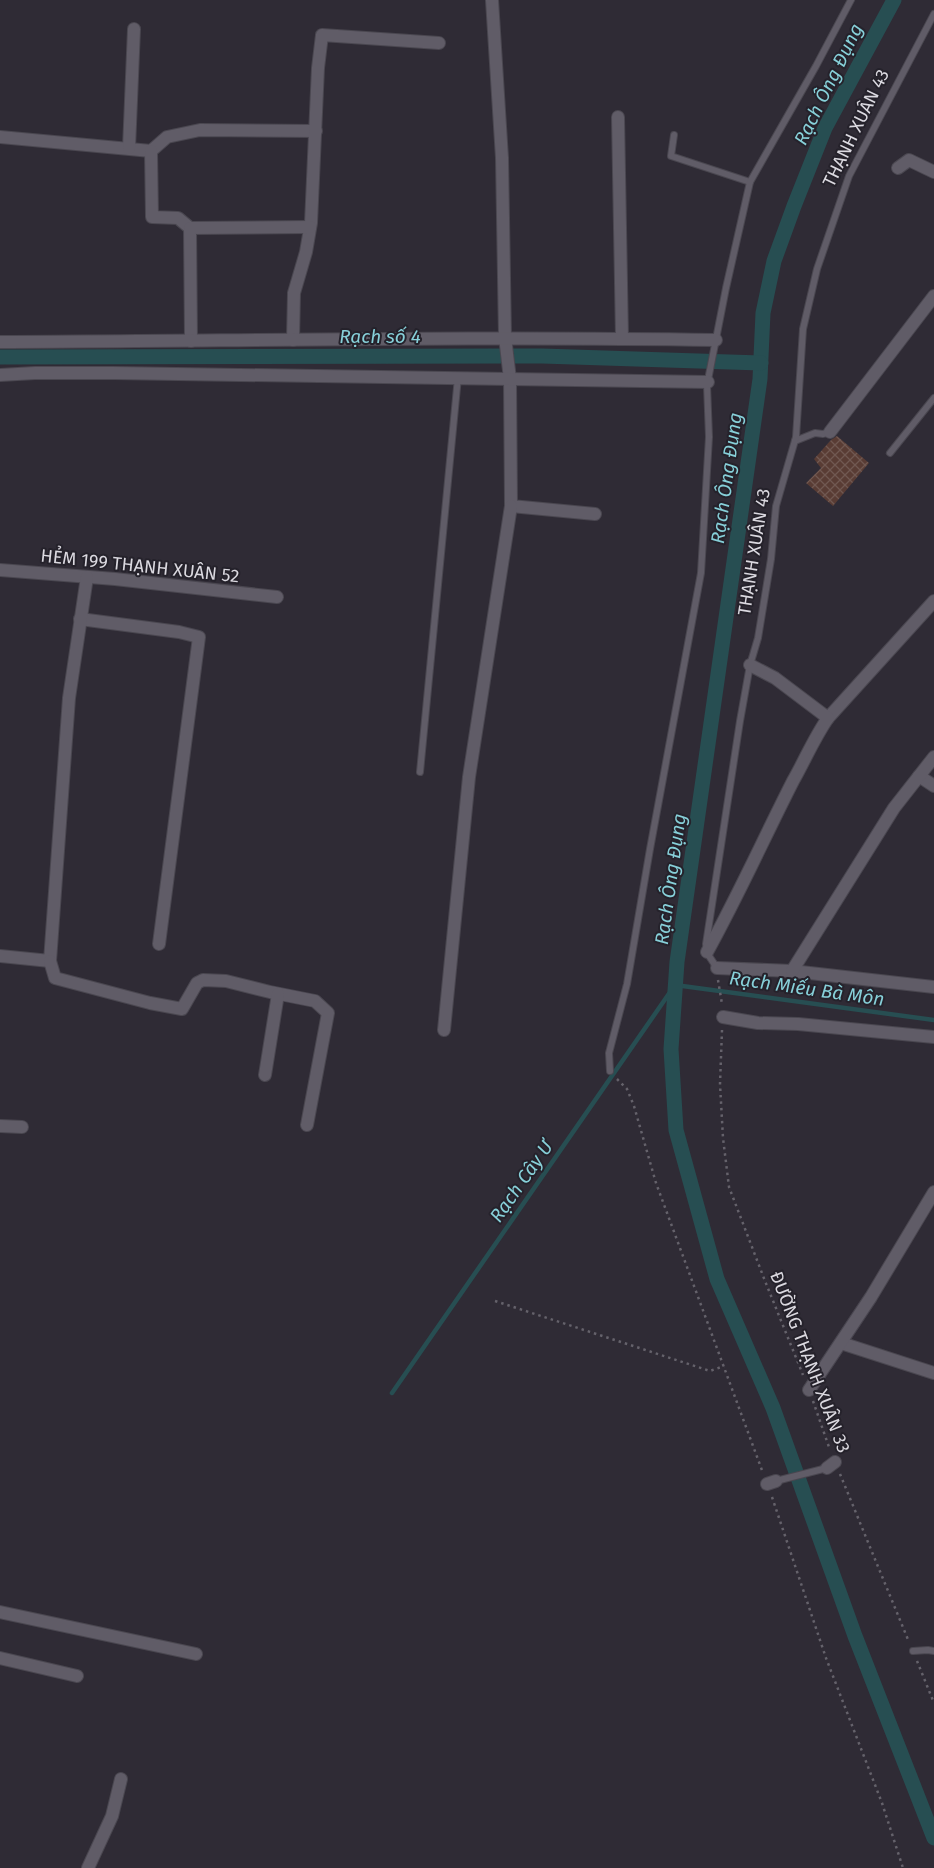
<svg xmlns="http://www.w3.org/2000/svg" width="934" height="1868" font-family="'Fira Sans',sans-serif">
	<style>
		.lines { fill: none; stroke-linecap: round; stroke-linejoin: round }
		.stream { stroke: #274e52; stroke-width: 4.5 }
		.canal { stroke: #274e52; stroke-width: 15 }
		.building { fill: url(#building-cross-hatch) }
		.service-casing { stroke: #4a4750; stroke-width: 8 }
		.minor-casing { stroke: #4a4750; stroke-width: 14 }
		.path { stroke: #65626b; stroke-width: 2.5; stroke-dasharray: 2.5 4; stroke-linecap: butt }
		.service { stroke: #605c67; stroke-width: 6 }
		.minor { stroke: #605c67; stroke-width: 12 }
		.labels { text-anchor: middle; stroke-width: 4; stroke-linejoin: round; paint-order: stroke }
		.street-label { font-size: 18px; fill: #dbd9e0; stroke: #25222b }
		.water-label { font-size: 19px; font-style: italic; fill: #87d0d9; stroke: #25222b }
	</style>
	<defs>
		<pattern id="building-cross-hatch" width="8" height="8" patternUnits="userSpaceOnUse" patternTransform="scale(1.25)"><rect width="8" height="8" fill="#593c34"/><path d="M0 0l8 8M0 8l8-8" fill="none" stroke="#705851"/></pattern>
	</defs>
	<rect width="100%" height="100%" fill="#2f2b35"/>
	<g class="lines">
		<path class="stream" d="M392,1393L675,985L934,1020"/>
		<g class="canal">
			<path d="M894,0L825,128L794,206L774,261L763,313L760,379L677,962L671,1049L676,1130L717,1279L773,1408L855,1636L934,1838"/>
			<path d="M0,357L542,356L761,363"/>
		</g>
	</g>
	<path class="building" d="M837,436L869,463L833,506L806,483L821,468L814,459L831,440Z"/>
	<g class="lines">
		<g class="service-casing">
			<g id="service">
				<path d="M674,135L671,156L750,182"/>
				<path d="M795,441L815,433L823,434L830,432"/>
				<path d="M890,453L934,398"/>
				<path d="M420,772L458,377"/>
				<path d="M717,968L709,956L706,944L740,721L750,665L758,638L771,559L776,506L796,437L803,329L817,269L849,176L934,14"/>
				<path d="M610,1071L609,1053L627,984L650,849L701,573L709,437L707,385L726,288L750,182L816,66L851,0"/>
				<path d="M776,1481L827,1468"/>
				<path d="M913,1651L928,1650L934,1651"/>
			</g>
		</g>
		<g class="minor-casing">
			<g id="minor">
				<path d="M492,0L502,158L505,337L510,379L511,506L595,514"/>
				<path d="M618,117L622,338"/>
				<path d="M0,137L151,151L167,137L200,130L316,131"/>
				<path d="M129,148L134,29"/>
				<path d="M151,151L152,217L178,218L190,228"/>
				<path d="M898,168L909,160L934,172"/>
				<path d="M293,340L294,293L306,252L311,223L318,68L322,35L439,43"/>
				<path d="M191,341L190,228L310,227"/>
				<path d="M0,342C239,341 477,336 716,340"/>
				<path d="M0,375L35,373H114L708,382"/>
				<path d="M830,432L934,296"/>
				<path d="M0,570L115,579L277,597"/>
				<path d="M80,619L179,632L199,637L159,944"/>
				<path d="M828,718L934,601"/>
				<path d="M919,776L934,786"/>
				<path d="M707,952C738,896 764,838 793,781C805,760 814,738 828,718L775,678L750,665"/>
				<path d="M0,956L50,961L69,698L87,577"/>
				<path d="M50,961L55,978L150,1003L182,1009L197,983L203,980L226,981L270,992L315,1001L328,1013L307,1125"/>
				<path d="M717,968L792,971L934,987"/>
				<path d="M792,971L894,808L934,757"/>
				<path d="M723,1017L758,1023L798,1024L934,1037"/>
				<path d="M444,1030L469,777L511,506"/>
				<path d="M265,1075L278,994"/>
				<path d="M0,1126L22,1127"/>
				<path d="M841,1343L934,1373"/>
				<path d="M809,1390L871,1297L934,1192"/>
				<path d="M827,1468L835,1462"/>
				<path d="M767,1484L776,1481"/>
				<path d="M0,1612L196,1654"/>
				<path d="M0,1658L77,1676"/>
				<path d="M88,1868L112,1816L121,1779"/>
			</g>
		</g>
		<g class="path">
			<path d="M718,980L722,1004"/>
			<path d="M722,1030L720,1084L723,1138L729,1187L765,1281L803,1375"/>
			<path d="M617,1079L627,1089L634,1106L656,1183L763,1473"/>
			<path d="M495,1301L710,1371L724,1366"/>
			<path d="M813,1401L830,1450"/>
			<path d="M840,1474L909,1642"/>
			<path d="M772,1497L826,1658L882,1803L903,1868"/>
			<path d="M917,1661L934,1703"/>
		</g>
		<use href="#service" class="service"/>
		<use href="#minor" class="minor"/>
	</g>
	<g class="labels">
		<g class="street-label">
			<text transform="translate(856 128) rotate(-64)" y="6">THẠNH XUÂN 43</text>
			<text transform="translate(754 552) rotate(-81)" y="6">THẠNH XUÂN 43</text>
			<text transform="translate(140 566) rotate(6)" y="6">HẺM 199 THẠNH XUÂN 52</text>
			<text transform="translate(810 1362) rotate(69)" y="6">ĐƯỜNG THẠNH XUÂN 33</text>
		</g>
		<g class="water-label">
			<text transform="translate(828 84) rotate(-64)" y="7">Rạch Ông Đụng</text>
			<text x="380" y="343">Rạch số 4</text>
			<text transform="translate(726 478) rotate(-82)" y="7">Rạch Ông Đụng</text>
			<text transform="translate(670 879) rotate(-82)" y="7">Rạch Ông Đụng</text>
			<text transform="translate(807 988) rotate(8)" y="7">Rạch Miếu Bà Môn</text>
			<text transform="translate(521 1181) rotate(-55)" y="7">Rạch Cây Ư</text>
		</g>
	</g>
</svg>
